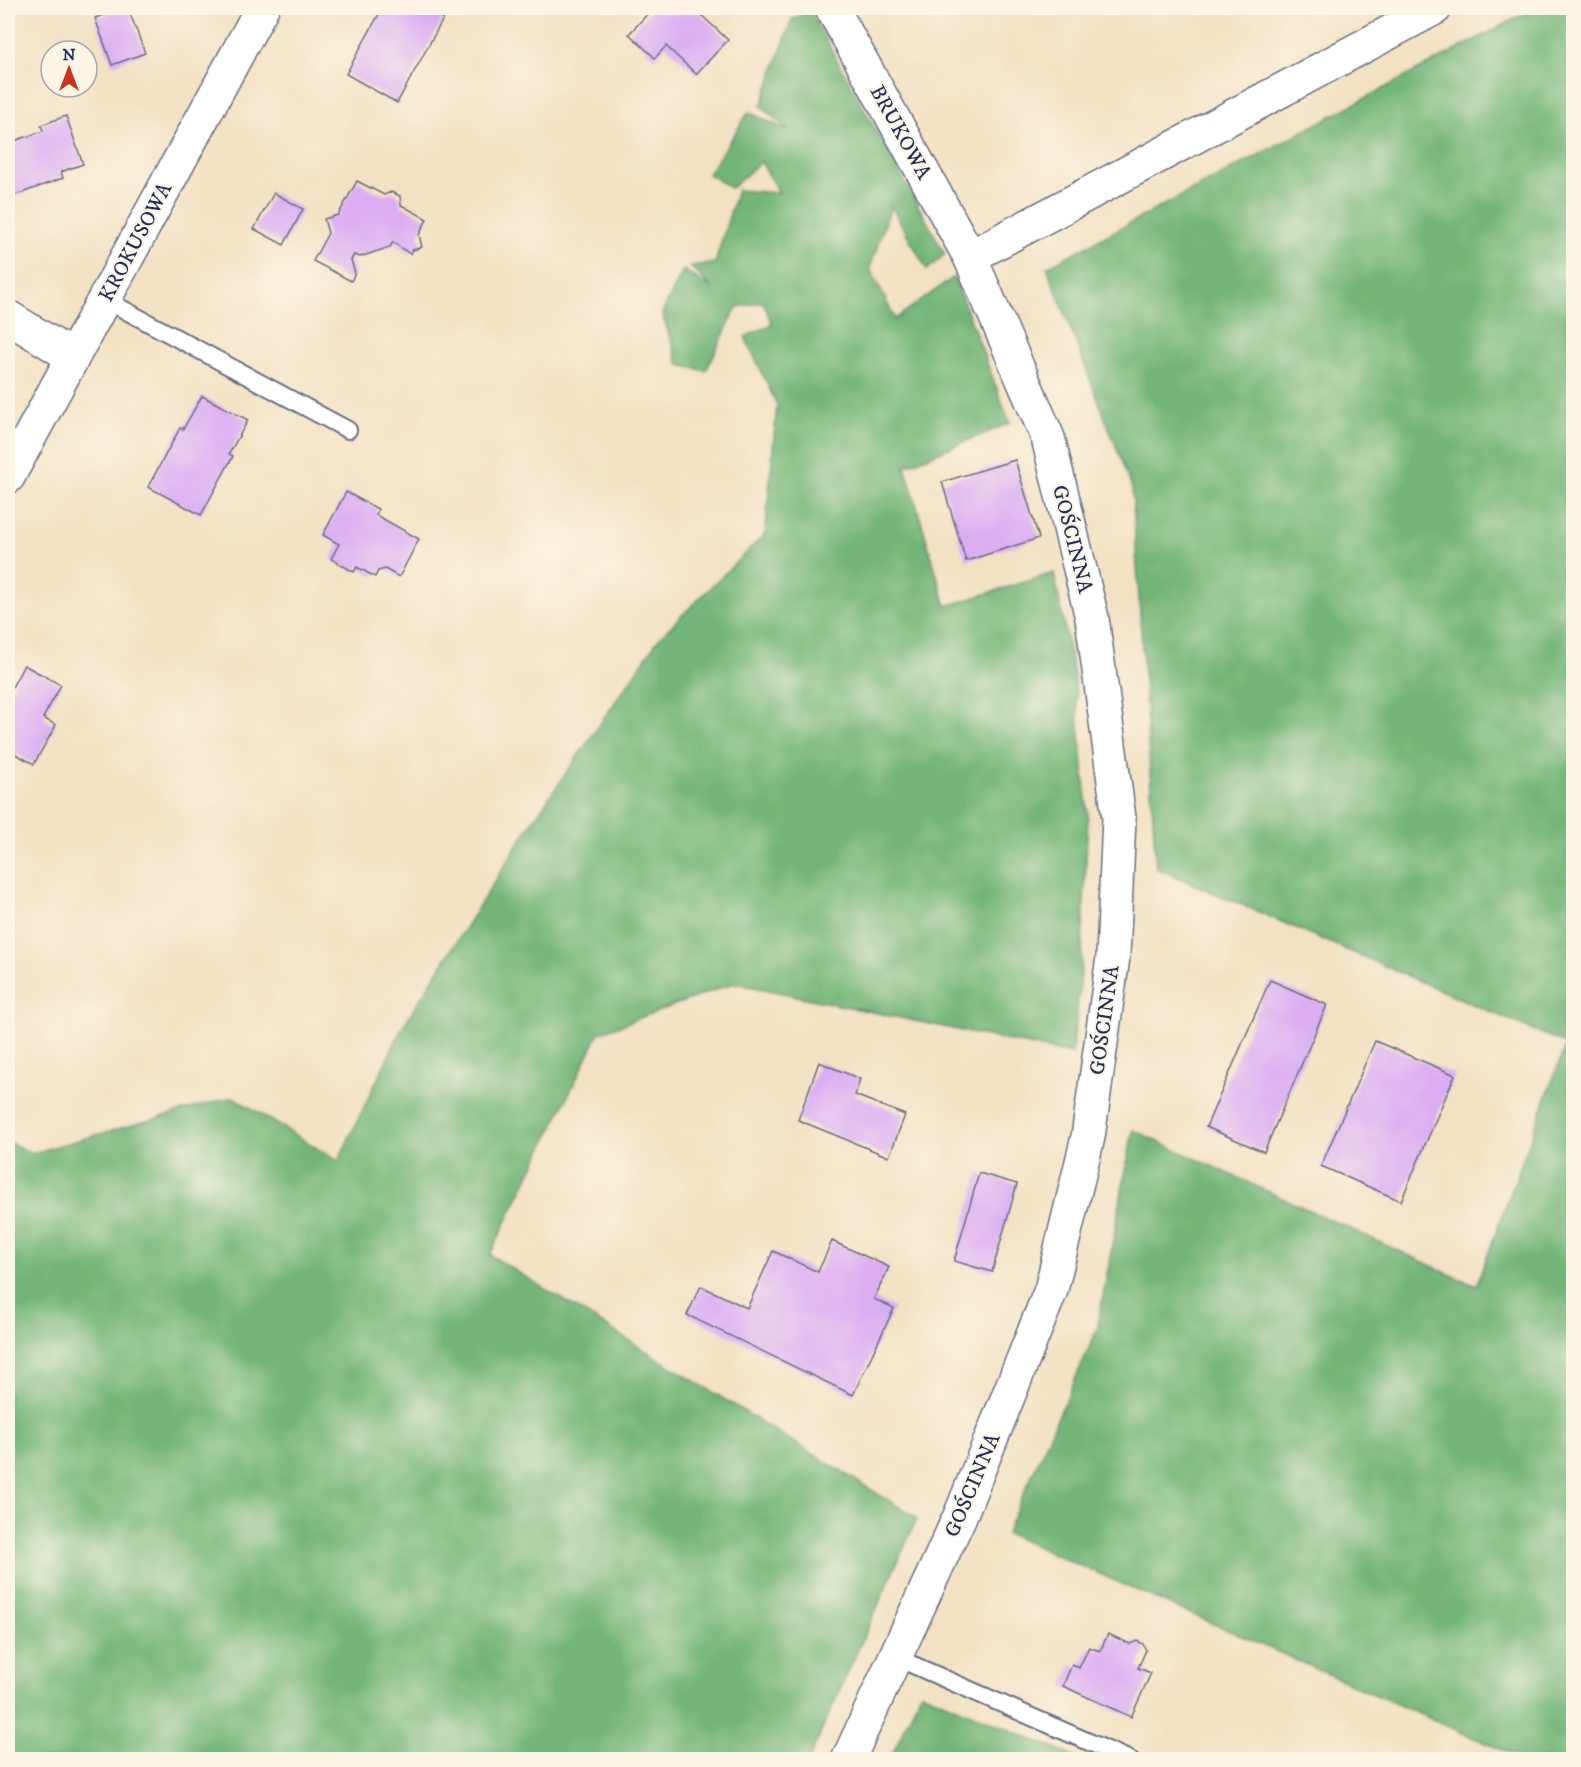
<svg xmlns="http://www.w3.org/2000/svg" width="1581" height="1767" font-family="'IM FELL DW Pica',serif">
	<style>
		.forest { fill: #73b578; stroke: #47726b; stroke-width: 1.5 }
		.building { fill: #dbaef3 }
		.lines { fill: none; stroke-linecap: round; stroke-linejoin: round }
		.lane-casing { stroke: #676d81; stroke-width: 20 }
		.street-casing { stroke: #676d81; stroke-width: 36 }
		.lane { stroke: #fff; stroke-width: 16 }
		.street { stroke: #fff; stroke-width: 33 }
		.labels { text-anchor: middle; stroke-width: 4.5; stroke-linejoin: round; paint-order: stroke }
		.street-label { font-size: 21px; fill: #1b2f5e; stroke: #fcf5e5 }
	</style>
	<rect width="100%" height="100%" fill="#fcf5e5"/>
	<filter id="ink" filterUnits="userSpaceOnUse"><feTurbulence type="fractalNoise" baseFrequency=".0167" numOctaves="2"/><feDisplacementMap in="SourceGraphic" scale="12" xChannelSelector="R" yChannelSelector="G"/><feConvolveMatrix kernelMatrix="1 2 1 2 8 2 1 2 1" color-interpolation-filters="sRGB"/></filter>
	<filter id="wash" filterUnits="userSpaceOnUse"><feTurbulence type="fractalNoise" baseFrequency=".008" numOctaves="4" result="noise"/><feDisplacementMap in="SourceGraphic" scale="24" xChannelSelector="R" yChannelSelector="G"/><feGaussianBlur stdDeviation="1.35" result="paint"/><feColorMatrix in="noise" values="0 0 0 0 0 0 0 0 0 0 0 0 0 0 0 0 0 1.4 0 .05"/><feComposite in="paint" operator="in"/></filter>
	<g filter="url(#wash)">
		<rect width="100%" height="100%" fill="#f3e1c3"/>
		<g class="forest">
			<path d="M1535,8H1574L1573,1760L1522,1759L1006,1533L1097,1330L1133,1130L1476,1286L1566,1044L1156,868L1132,488L1047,267Z"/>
			<path d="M810,11L945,254L927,270L891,206L870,268L895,319L954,277L1010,423L905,466L946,606L1054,573L1074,675L1088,815L1081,974L1072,1054L734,983L599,1033L490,1255L917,1518L809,1759H8V1142L32,1153L233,1097L338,1161L403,1026L529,827L660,637L765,534L777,405L745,337L772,324L763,302L737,307L706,371L679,365L662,313L683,270L712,288L690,266L715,263L737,190L779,193L761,162L731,188L708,174L749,112L788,131L761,106L792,19Z"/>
			<path d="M921,1692L1079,1759H890Z"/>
		</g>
		<g id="blocks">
			<g class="building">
				<path d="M125,8H128L145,53L112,65L95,18Z"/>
				<path d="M367,8H449L397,103L346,74L379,14Z"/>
				<path d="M653,8H687L694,14L697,11L728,40L696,74L666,46L655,58L629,34Z"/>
				<path d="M66,116L83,164L61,172L63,178L8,198V143L43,131L41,125Z"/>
				<path d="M357,181L384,195L391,192L400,196L401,205L427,219L419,235L422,247L413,250L410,254L393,242L390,247L360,257L354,255L351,260L355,273L351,281L313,261L328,233L324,219L338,215Z"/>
				<path d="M274,193L303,209L284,245L254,229Z"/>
				<path d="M202,396L248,420L229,454L233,456L201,515L148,487L180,428L183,429Z"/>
				<path d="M1015,460L1039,538L966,561L942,482Z"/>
				<path d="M346,492L378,509L376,515L419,539L399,577L385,569L378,571L375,577L357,567L354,572L331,559L339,544L323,535Z"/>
				<path d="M24,665L61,685L43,718L56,725L34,764L8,750V695Z"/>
				<path d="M1270,980L1327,1005L1264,1152L1206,1127Z"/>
				<path d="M1375,1041L1455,1075L1401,1201L1321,1166Z"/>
				<path d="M819,1062L860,1079L855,1095L905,1115L889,1157L798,1120Z"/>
				<path d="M979,1173L1017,1184L992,1272L954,1261Z"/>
				<path d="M832,1241L889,1267L874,1299L894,1308L853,1395L687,1315L701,1286L747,1308L773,1251L818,1272Z"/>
				<path d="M1108,1634L1130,1644L1137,1641L1143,1644L1146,1650L1138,1668L1151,1673L1131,1717L1063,1686L1072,1664L1079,1668L1089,1647L1100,1651Z"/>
			</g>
		</g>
	</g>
	<g filter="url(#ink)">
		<use href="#blocks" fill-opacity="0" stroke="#676d81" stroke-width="1.5"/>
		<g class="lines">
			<g class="lane-casing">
				<g id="lane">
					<path d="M104,299L348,430"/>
					<path d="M895,1657L1130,1760"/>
				</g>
			</g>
			<g class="street-casing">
				<g id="street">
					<path d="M832,8L970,257L1048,438L1092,618L1119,818L1113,957L1088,1137L1051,1290L960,1516L848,1760"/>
					<path d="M970,257L1435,8"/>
					<path d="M8,317L73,357"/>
					<path d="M8,477L262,8"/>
				</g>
			</g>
			<use href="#lane" class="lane"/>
			<use href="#street" class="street"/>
		</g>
	</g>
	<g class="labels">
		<g class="street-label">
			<text transform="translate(901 132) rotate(61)" y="7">BRUKOWA</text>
			<text transform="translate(135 242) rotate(-62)" y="7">KROKUSOWA</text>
			<text transform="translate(1073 539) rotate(76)" y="7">GOŚCINNA</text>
			<text transform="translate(1104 1020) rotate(-82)" y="7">GOŚCINNA</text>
			<text transform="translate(972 1485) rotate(-67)" y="7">GOŚCINNA</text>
		</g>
	</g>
	<rect width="1581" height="1767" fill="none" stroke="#fcf5e5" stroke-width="30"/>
	<g transform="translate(69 69)"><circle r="28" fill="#fcf5e5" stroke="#a2a6af" stroke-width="1.5"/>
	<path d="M0-4.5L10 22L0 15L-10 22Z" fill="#c8321e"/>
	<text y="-9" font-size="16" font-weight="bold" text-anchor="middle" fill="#1b2f5e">N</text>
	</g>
</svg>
